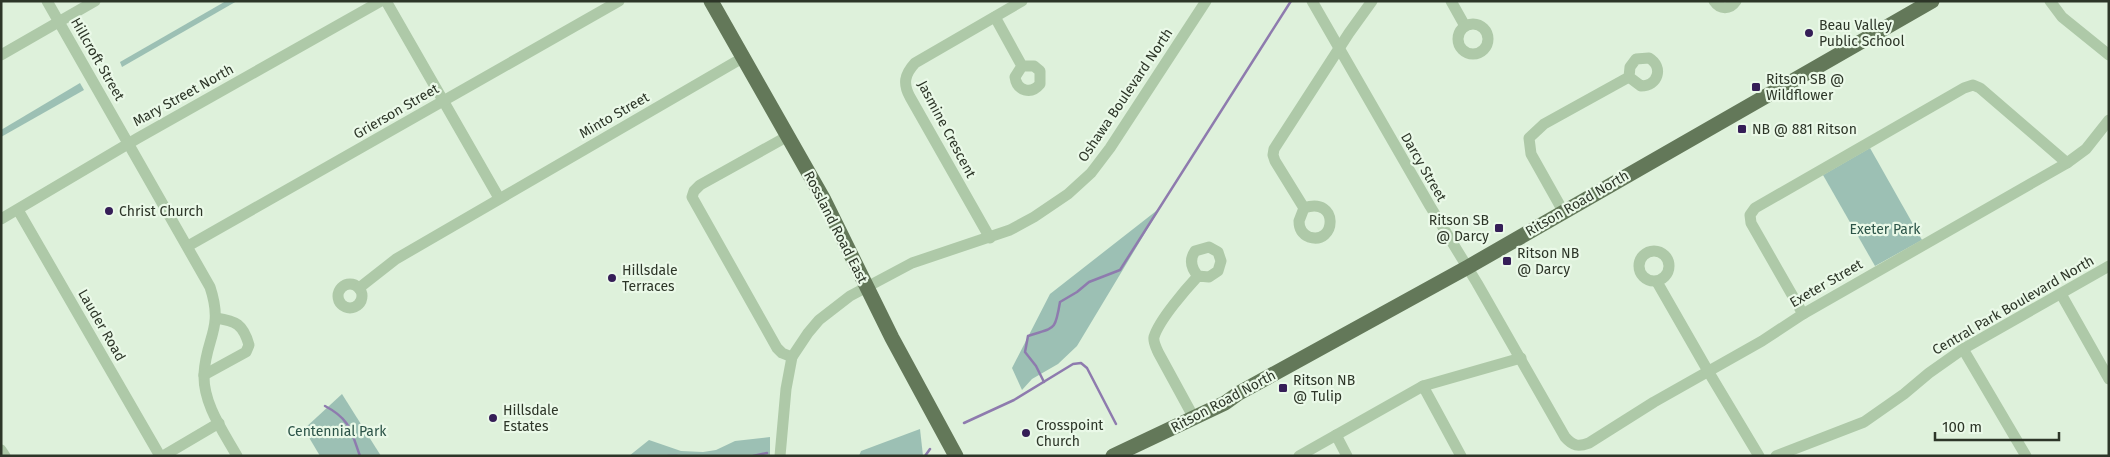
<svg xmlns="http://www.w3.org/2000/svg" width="2110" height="457" font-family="'Fira Sans',sans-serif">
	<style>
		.green { fill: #9cc0b4 }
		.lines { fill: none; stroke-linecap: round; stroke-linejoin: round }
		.stream { stroke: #8e7bae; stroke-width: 2.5 }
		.minor { stroke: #aec9a8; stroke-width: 11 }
		.major { stroke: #637859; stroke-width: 15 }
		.poi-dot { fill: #351e57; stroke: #eaf9e8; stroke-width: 2 }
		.labels { text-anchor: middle; stroke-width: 4.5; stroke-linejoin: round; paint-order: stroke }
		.poi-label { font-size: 14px; fill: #2d3628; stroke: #eaf9e8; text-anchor: start }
		.street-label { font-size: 14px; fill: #2d3628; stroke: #eaf9e8 }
		.park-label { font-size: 14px; fill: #2c5448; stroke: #eaf9e8 }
	</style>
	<rect width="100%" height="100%" fill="#def1db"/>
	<g class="green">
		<path d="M226,1H237L122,67L120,62Z"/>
		<path d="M80,83L84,90L1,137V130Z"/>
		<path d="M1870,148L1922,240L1875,266L1823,175Z"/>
		<path d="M1160,208L1077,346L1058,364L1032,379L1022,390L1012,368L1050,294Z"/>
		<path d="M342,394L381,456H320L304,429Z"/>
		<path d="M920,429L923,456H859L861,451Z"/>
		<path d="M770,437V456H629L649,440L681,451L703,452L716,450L735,441Z"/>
	</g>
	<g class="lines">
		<g class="stream">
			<path d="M1044,382L1036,366L1025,352L1028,336C1055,327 1055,332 1060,302L1077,292L1089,282L1120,270L1291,1"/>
			<path d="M325,406C350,419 351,431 360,456"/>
			<path d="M964,423L1014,400L1073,364L1081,363L1087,368L1116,424"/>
			<path d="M668,456H677"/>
			<path d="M753,456L767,453"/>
			<path d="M925,456L930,449"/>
		</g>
		<g class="minor">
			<path d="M47,1L210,287C224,329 206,337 204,374C203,404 223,431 237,456"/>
			<path d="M386,1L499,198"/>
			<path d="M1312,1L1430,206L1477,283L1565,437C1573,446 1578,447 1589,443L1654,402L1762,341L1803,314L2067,163L2086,149L2109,120"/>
			<path d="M1451,1L1465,26"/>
			<path d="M1714,1C1720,10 1730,10 1736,1"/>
			<path d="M2050,1L2062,17L2109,55"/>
			<path d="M995,17L1022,66L1015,77C1017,91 1031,95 1040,84V71L1034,66H1022"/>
			<circle cx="1473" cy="39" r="15"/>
			<path d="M1,55L95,1"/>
			<path d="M788,136L700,185L694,191L692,197L777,348L782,353L792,357"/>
			<path d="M1304,208C1340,196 1336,246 1309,237C1302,234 1299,228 1299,221L1304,208L1275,161L1273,155L1274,149L1349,33L1372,1"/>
			<path d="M18,210L160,456"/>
			<path d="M1563,211L1531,154L1529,138L1544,124L1629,77L1630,67L1636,59L1649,58C1664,67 1658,86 1641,86L1629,77"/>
			<path d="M1,219L138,138L381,1"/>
			<path d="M990,238L910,97C903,84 904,75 915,63L1022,1"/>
			<path d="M188,246L619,1"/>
			<circle cx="1654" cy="266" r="15"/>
			<path d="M1657,282L1708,371L1759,456"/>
			<circle cx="350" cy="296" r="12"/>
			<path d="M359,288L396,259L744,57"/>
			<path d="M2061,294L2109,379"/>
			<path d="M1803,314L1751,223L1750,215L1755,208L1964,88L1973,85L1980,88L2067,163"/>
			<path d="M1963,349L2026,456"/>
			<path d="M204,375L246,352L249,345C243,324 236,321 216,318"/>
			<path d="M1423,386L1461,456"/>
			<path d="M1194,418L1158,352C1156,347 1153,342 1154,337C1159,320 1186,289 1198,276L1209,277L1218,271L1221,261L1218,252L1209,247L1195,251C1189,260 1191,268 1198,276"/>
			<path d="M1336,435L1347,456"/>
			<path d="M1,450L5,456"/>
			<path d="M163,456L219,423"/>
			<path d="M780,456L786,389L792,357L808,333L819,320L850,296L912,263L1010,230L1034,217L1068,194L1091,173L1110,148L1206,1"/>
			<path d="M1299,456L1423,386L1521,358"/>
			<path d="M1776,456L1864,422L1904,394L1929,373L1963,349L2109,266"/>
		</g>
		<g class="major">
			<path d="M711,1L824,200L892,338L956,456"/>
			<path d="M1113,456L1225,403L1239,393L1468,267L1932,1"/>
		</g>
	</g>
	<g class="poi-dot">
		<circle cx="1809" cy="33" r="5"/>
		<rect x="1751" y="82" width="10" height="10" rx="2.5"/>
		<rect x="1737" y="124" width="10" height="10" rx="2.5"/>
		<circle cx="109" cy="211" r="5"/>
		<rect x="1494" y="223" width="10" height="10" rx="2.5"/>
		<rect x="1502" y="256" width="10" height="10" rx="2.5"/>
		<circle cx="612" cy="278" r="5"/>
		<rect x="1278" y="383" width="10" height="10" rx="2.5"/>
		<circle cx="493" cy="418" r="5"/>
		<circle cx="1026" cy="433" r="5"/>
	</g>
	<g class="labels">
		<g class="poi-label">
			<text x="1819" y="30">Beau Valley<tspan x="1819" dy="16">Public School</tspan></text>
			<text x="1766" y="84">Ritson SB @<tspan x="1766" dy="16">Wildflower</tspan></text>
			<text x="1752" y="134">NB @ 881 Ritson</text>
			<text x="119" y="216">Christ Church</text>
			<text x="1489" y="225" text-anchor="end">Ritson SB<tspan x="1489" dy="16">@ Darcy</tspan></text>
			<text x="1517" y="258">Ritson NB<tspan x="1517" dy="16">@ Darcy</tspan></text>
			<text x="622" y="275">Hillsdale<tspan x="622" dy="16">Terraces</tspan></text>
			<text x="1293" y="385">Ritson NB<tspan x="1293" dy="16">@ Tulip</tspan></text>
			<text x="503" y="415">Hillsdale<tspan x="503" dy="16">Estates</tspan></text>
			<text x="1036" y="430">Crosspoint<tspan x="1036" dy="16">Church</tspan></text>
		</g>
		<g class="street-label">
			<text transform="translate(98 59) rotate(60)" y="5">Hillcroft Street</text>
			<text transform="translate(183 95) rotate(-29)" y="5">Mary Street North</text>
			<text transform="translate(1125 95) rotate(-56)" y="5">Oshawa Boulevard North</text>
			<text transform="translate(396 111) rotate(-30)" y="5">Grierson Street</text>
			<text transform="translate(614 115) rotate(-30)" y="5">Minto Street</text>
			<text transform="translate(947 129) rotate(62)" y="5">Jasmine Crescent</text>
			<text transform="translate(1424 167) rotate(60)" y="5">Darcy Street</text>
			<text transform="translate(1577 203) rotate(-30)" y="5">Ritson Road North</text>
			<text transform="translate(836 227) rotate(63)" y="5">Rossland Road East</text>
			<text transform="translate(1826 283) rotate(-30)" y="5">Exeter Street</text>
			<text transform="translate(2013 305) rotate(-30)" y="5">Central Park Boulevard North</text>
			<text transform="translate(102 325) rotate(60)" y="5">Lauder Road</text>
			<text transform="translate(1223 401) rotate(-28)" y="5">Ritson Road North</text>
		</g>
		<g class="park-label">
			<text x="1885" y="234">Exeter Park</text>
			<text x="337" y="436">Centennial Park</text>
		</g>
	</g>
	<rect width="2110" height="457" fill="none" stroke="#2d3628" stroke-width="5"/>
	<path d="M1935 432v8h124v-8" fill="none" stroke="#2d3628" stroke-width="2.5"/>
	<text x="1942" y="432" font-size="15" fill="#2d3628" stroke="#eaf9e8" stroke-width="4" paint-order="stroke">100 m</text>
</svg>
